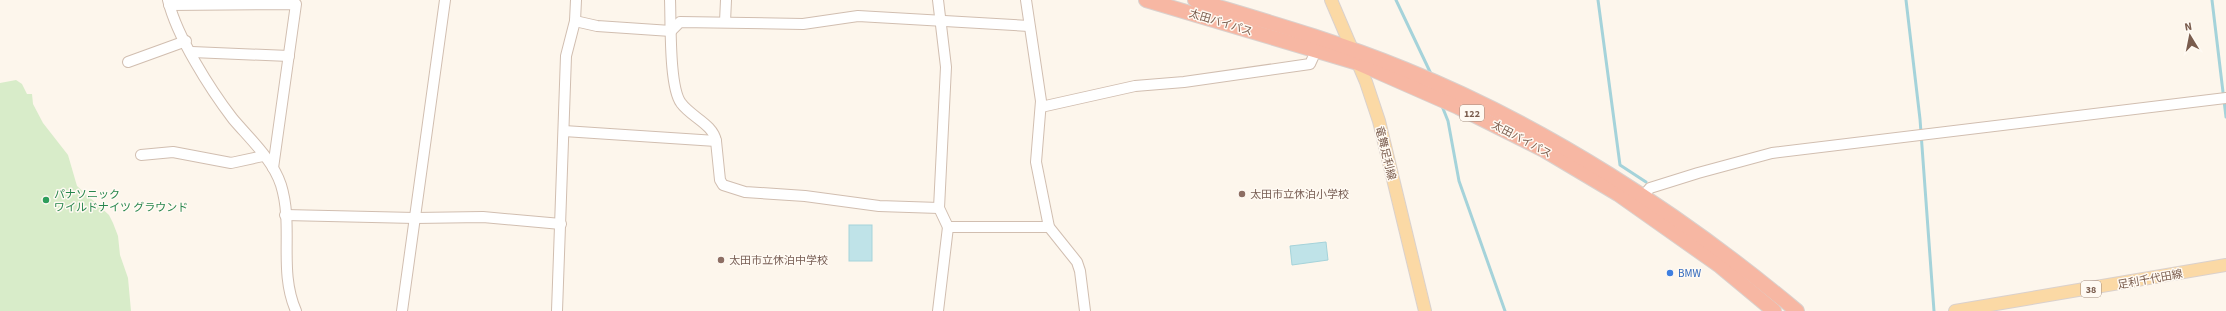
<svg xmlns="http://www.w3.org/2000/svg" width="2226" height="311" font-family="'Source Sans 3','Noto Sans JP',sans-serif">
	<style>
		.green { fill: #d8ecc9 }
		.water { fill: #bfe3e8; stroke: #a5d3da }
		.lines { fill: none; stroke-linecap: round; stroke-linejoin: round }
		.stream { stroke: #a5d3da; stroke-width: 3 }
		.minor-casing { stroke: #d1beb0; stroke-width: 12 }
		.major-casing { stroke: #dad1cd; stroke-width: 14 }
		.highway-casing { stroke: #dad1cd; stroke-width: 16 }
		.minor { stroke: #fff; stroke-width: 10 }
		.major { stroke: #fbd9a5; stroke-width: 12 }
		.highway { stroke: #f7b7a3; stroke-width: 14 }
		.education-dot { fill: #8d6e63; stroke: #fffaf3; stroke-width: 1.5 }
		.leisure-dot { fill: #2e9e5b; stroke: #fffaf3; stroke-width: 1.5 }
		.shop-dot { fill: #3f7fe0; stroke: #fffaf3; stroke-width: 1.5 }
		.labels { text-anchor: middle; stroke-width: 3; stroke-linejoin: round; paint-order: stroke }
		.shield { fill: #fffaf3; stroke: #a28b7f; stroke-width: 1 }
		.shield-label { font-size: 10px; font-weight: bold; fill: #7a5c4d }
		.street-label { font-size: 11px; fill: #7a5c4d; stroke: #fffaf3 }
		.leisure-label { font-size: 11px; fill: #27864d; stroke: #fffaf3; text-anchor: start }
		.education-label { font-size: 11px; fill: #785e54; stroke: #fffaf3; text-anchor: start }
		.shop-label { font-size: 11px; fill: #366cbe; stroke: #fffaf3; text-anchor: start }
	</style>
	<rect width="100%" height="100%" fill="#fdf6ec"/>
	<path class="green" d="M16,80L22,84L27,94H32L33,104L43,123L68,155L77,186L109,215L113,223L118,236L120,255L128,278L131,311H0V83Z"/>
	<g class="water">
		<rect x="849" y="225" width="23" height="36"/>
		<path d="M1326,242L1328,260L1292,265L1290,246Z"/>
	</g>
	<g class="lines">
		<g class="stream">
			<path d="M1396,0L1432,76"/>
			<path d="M1598,0L1620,165L1646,182"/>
			<path d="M1906,0L1920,119L1934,311"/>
			<path d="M2212,0L2226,117"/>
			<path d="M1442,106L1448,121L1459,181L1505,311"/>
		</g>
		<g class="minor-casing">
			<g id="minor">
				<path d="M168,0C177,37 210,89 233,119C250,139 273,160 281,185C294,227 278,270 296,311"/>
				<path d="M670,0C671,22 669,87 681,103C691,117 713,124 716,141"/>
				<path d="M938,0L946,67L939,208L948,227H1049"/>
				<path d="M1026,0L1041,101L1036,162L1049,227L1077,262L1080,271L1085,311"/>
				<path d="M169,5L296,4L273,168"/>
				<path d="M575,21L597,26L671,31L680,22L803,24L858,16L1029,26"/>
				<path d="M725,22L726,0"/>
				<path d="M192,52L289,56"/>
				<path d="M128,62L186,41"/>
				<path d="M1041,107L1135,86L1184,82L1310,64L1316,51"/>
				<path d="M564,131L716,141L720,180L723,185L745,192L805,196L879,206L939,208"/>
				<path d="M141,155L173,152L231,163L263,156"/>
				<path d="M1643,196L1650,188L1698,173L1772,153L2226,98"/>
				<path d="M285,215L415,218L483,217L561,224"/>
				<path d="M402,311L445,0"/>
				<path d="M557,311L566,56L575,21L576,0"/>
				<path d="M938,311L948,227"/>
			</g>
		</g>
		<g class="major-casing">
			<g id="major">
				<path d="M1331,0L1366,82L1379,121L1425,311"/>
				<path d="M1955,311L2226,265"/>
			</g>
		</g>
		<g class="highway-casing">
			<g id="highway">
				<path d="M1146,0L1358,63L1458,107L1544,150L1618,194L1720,266L1774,311"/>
				<path d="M1195,0C1265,21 1336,41 1404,69C1544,125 1681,214 1797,311"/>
			</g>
		</g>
		<use href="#minor" class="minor"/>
		<use href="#major" class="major"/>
		<use href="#highway" class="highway"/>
	</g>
	<g class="education-dot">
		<circle cx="1242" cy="194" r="4"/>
		<circle cx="721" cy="260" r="4"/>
	</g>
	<circle class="leisure-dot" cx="46" cy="200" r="4"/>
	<circle class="shop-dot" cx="1670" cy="273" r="4"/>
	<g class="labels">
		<g class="shield">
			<rect x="1460" y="105" width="24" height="16" rx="3"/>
			<rect x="2081" y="281" width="20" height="16" rx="3"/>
		</g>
		<g class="shield-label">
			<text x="1472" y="117">122</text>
			<text x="2091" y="293">38</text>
		</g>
		<g class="street-label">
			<text transform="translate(1221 22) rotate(17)" y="4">太田バイパス</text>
			<text transform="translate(1522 139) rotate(28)" y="4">太田バイパス</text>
			<text transform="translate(1386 153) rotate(76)" y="4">竜舞足利線</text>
			<text transform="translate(2150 279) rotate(-10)" y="4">足利千代田線</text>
		</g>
		<g class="leisure-label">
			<text x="54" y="198">パナソニック<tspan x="54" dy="13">ワイルドナイツ グラウンド</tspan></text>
		</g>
		<g class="education-label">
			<text x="1250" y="198">太田市立休泊小学校</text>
			<text x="729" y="264">太田市立休泊中学校</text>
		</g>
		<g class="shop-label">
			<text x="1678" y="277">BMW</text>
		</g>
	</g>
	<g transform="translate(2190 36) rotate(350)" stroke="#fffaf3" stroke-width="3" paint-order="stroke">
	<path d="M0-3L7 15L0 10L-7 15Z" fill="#7a5c4d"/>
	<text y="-6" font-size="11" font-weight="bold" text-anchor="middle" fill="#7a5c4d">N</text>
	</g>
</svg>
